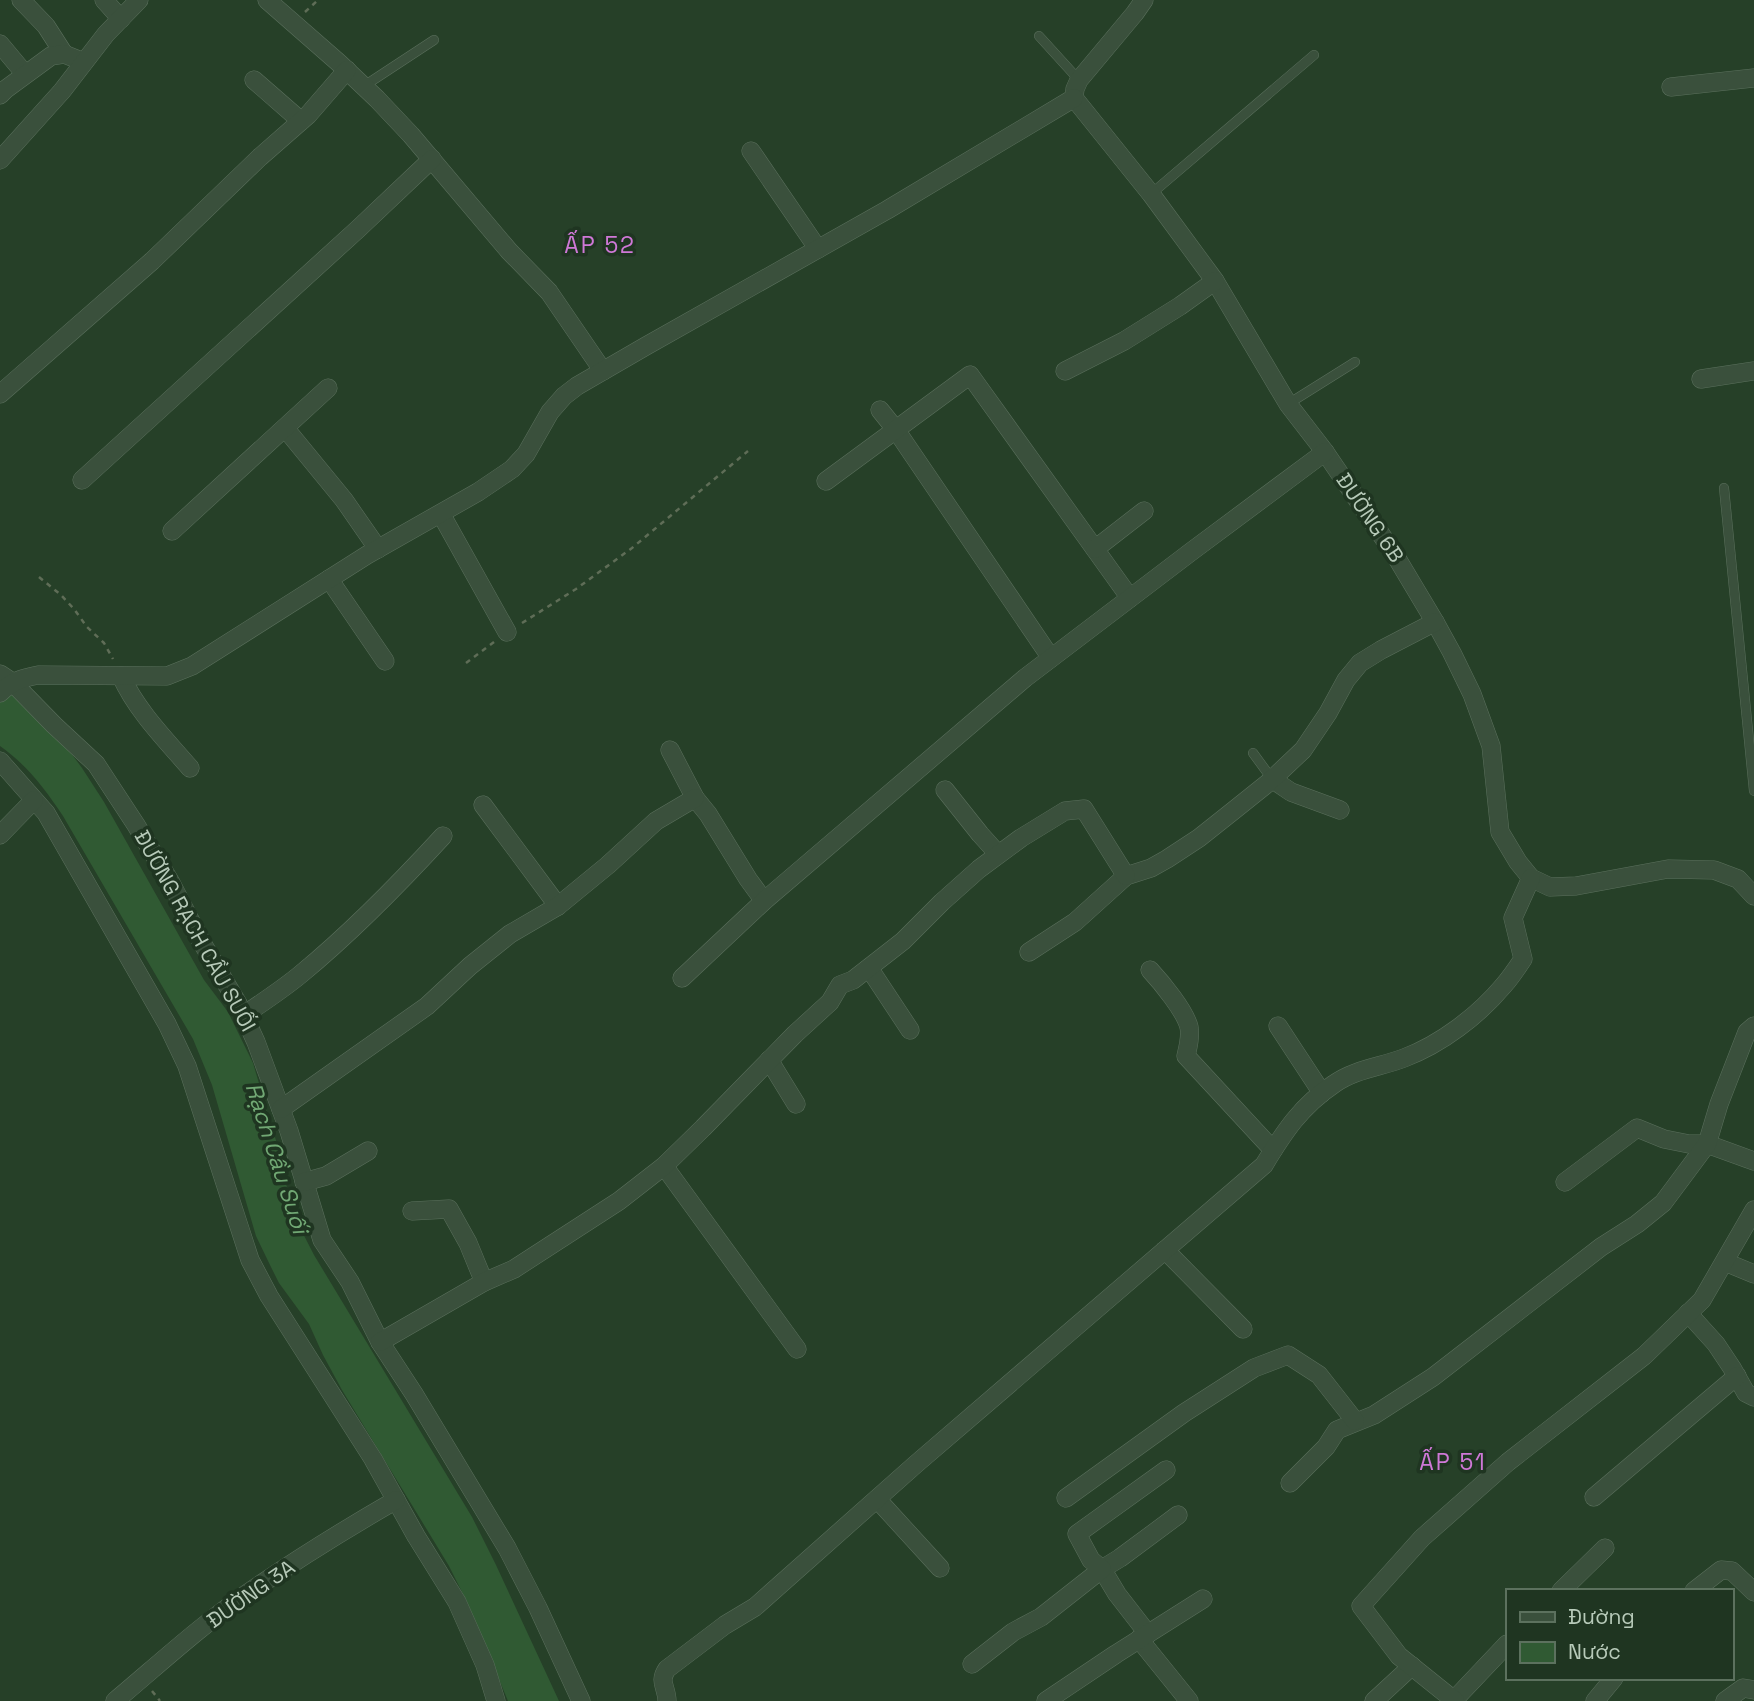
<svg xmlns="http://www.w3.org/2000/svg" width="1754" height="1701" font-family="'Space Grotesk',sans-serif">
	<style>
		.water { fill: #305a33 }
		.lines { fill: none; stroke-linecap: round; stroke-linejoin: round }
		.lane-casing { stroke: #5b705d; stroke-width: 10 }
		.street-casing { stroke: #5b705d; stroke-width: 19 }
		.path { stroke: #5f6d57; stroke-width: 2.5; stroke-dasharray: 5 5; stroke-linecap: butt }
		.lane { stroke: #3a503c; stroke-width: 9 }
		.street { stroke: #3a503c; stroke-width: 18 }
		.labels { text-anchor: middle; stroke-width: 7; stroke-linejoin: round; paint-order: stroke }
		.street-label { font-size: 21px; fill: #b7cab9; stroke: #1f3521 }
		.neighbourhood-label { font-size: 23px; letter-spacing: 2px; fill: #cf78d7; stroke: #1f3521 }
		.water-label { font-size: 23px; font-style: italic; fill: #71a874; stroke: #1f3521 }
	</style>
	<rect width="100%" height="100%" fill="#264028"/>
	<path class="water" d="M0,681L62,741L82,768L104,802L204,980L228,1012L253,1063L277,1144L293,1214L314,1255L472,1517L496,1565L559,1701H508L467,1602L449,1566L342,1390L323,1355L309,1324L279,1283L270,1265L256,1236L212,1085L193,1039L63,816C45,789 27,765 0,746Z"/>
	<g class="lines">
		<g class="lane-casing">
			<g id="lane">
				<path d="M1039,36L1079,80"/>
				<path d="M364,86L434,40"/>
				<path d="M1151,194L1314,55"/>
				<path d="M1288,404L1355,362"/>
				<path d="M1724,488L1754,791"/>
				<path d="M1253,753L1272,779"/>
			</g>
		</g>
		<g class="street-casing">
			<g id="street">
				<path d="M21,0L46,26L64,54"/>
				<path d="M104,0L121,19"/>
				<path d="M267,0L339,63L377,99L411,135L509,251L549,292L603,371"/>
				<path d="M1144,0L1135,13L1079,80L1075,89L1074,98L1151,194L1215,281L1288,404L1325,452L1395,555L1435,622L1452,653L1472,694L1491,746L1500,832L1518,862L1531,878L1550,887L1576,886L1668,869L1714,870L1738,879L1754,896"/>
				<path d="M0,44L25,74"/>
				<path d="M254,80L301,121"/>
				<path d="M1671,87L1754,78"/>
				<path d="M0,95L6,89L51,56L64,54L84,62"/>
				<path d="M751,151L818,249"/>
				<path d="M0,160L62,91L106,34L139,0"/>
				<path d="M1065,371L1124,341L1180,306L1215,281"/>
				<path d="M1701,379L1754,371"/>
				<path d="M0,394L152,261L260,157L308,115L347,70"/>
				<path d="M880,410L896,430L1051,658"/>
				<path d="M285,428L344,500L378,549"/>
				<path d="M82,480L358,229L432,159"/>
				<path d="M826,481L970,375L1130,598"/>
				<path d="M441,514L507,632"/>
				<path d="M172,531L328,388"/>
				<path d="M1095,549L1144,511"/>
				<path d="M329,579L385,661"/>
				<path d="M0,674L12,682L54,725L96,764L136,825L171,883L201,941L240,1007L256,1042L289,1131L322,1240L350,1282L380,1342L414,1394L507,1548L538,1608L581,1701"/>
				<path d="M121,676C137,711 165,739 190,768"/>
				<path d="M0,693C12,681 22,678 38,675L167,676L192,666L367,555L478,492L512,469L526,454L550,412L564,396L577,386L646,346L887,210L1074,98"/>
				<path d="M670,750L695,798L708,814L748,879L764,901"/>
				<path d="M0,761L46,813L167,1024L187,1066L250,1260L269,1296L373,1459L416,1536L457,1602L485,1665L496,1701"/>
				<path d="M1272,779L1291,792L1340,810"/>
				<path d="M945,790L980,834L998,854"/>
				<path d="M483,805L558,906"/>
				<path d="M0,835L34,800"/>
				<path d="M1029,952L1075,922L1126,876L1151,868L1167,859L1199,838L1233,811L1268,783L1303,750L1328,713L1346,680L1360,663L1381,650L1435,622"/>
				<path d="M869,968L910,1030"/>
				<path d="M1150,970C1162,983 1185,1011 1189,1027C1191,1037 1188,1047 1186,1056L1273,1150"/>
				<path d="M682,978L764,901L1025,678L1192,551L1325,452"/>
				<path d="M244,1015C263,1002 283,989 301,974C352,932 398,885 443,836"/>
				<path d="M1278,1026L1322,1093"/>
				<path d="M769,1060L796,1104"/>
				<path d="M281,1109L427,1006L470,966L510,934L558,906L608,865L656,821L695,798"/>
				<path d="M664,1166L797,1349"/>
				<path d="M304,1182L326,1176L368,1151"/>
				<path d="M1565,1182L1637,1128L1664,1139L1689,1144H1707L1754,1161"/>
				<path d="M412,1211L449,1209L468,1243L484,1282"/>
				<path d="M1165,1250L1243,1329"/>
				<path d="M1725,1262L1754,1274"/>
				<path d="M1688,1313L1716,1344L1732,1368L1746,1393L1754,1397"/>
				<path d="M380,1342L484,1282L514,1269L619,1201L664,1166L703,1128L795,1034L830,1002L840,985L853,980L903,941L942,902L979,869L1021,838L1065,811L1084,809L1126,876"/>
				<path d="M1290,1483L1326,1447L1337,1430L1374,1415L1433,1377L1601,1247L1637,1224L1663,1203L1707,1144L1719,1104L1747,1032L1754,1026"/>
				<path d="M1594,1497L1737,1376"/>
				<path d="M1066,1498L1184,1413L1254,1368L1288,1355L1319,1375L1355,1421"/>
				<path d="M877,1499L940,1568"/>
				<path d="M1561,1591L1605,1548"/>
				<path d="M1694,1591L1721,1570L1732,1571L1754,1592"/>
				<path d="M1148,1634L1117,1594L1102,1569L1120,1558L1178,1515"/>
				<path d="M1139,1639L1189,1701"/>
				<path d="M972,1664L1013,1632L1041,1617L1102,1569L1091,1560L1077,1534L1166,1470"/>
				<path d="M1454,1700L1507,1644"/>
				<path d="M115,1701C158,1665 199,1627 245,1595C294,1561 344,1530 396,1500"/>
				<path d="M667,1701C667,1687 658,1682 667,1669L725,1625L755,1607L916,1464L1264,1165C1284,1132 1301,1106 1334,1084C1355,1069 1381,1067 1404,1058C1441,1044 1478,1016 1504,985C1511,977 1517,968 1523,959L1513,918L1531,878"/>
				<path d="M1046,1701L1116,1654L1203,1599"/>
				<path d="M1374,1701L1412,1666"/>
				<path d="M1455,1701L1399,1656L1361,1606L1422,1538L1508,1462L1644,1356L1702,1300L1754,1210"/>
				<path d="M1595,1701L1614,1678"/>
				<path d="M1725,1701L1743,1688L1754,1690"/>
			</g>
		</g>
		<g class="path">
			<path d="M305,12L318,0"/>
			<path d="M39,577L61,595L74,609L87,627L104,643L113,659"/>
			<path d="M522,623L576,589L632,548L748,451"/>
			<path d="M466,663L494,642"/>
			<path d="M152,1691L160,1701"/>
		</g>
		<use href="#lane" class="lane"/>
		<use href="#street" class="street"/>
	</g>
	<g class="labels">
		<g class="street-label">
			<text transform="translate(1370 518) rotate(56)" y="7">ĐƯỜNG 6B</text>
			<text transform="translate(195 931) rotate(61)" y="7">ĐƯỜNG RẠCH CẦU SUỐI</text>
			<text transform="translate(251 1594) rotate(-35)" y="7">ĐƯỜNG 3A</text>
		</g>
		<g class="neighbourhood-label">
			<text x="600" y="253">ẤP 52</text>
			<text x="1453" y="1470">ẤP 51</text>
		</g>
		<g class="water-label">
			<text transform="translate(277 1158) rotate(72)" y="8">Rạch Cầu Suối</text>
		</g>
	</g>
	<rect x="1506" y="1589" width="228" height="91" fill="#1f3521" stroke="#5c715e" stroke-width="2"/>
	<rect x="1520" y="1612" width="35" height="10" fill="#3a503c" stroke="#5c715e" stroke-width="2"/>
	<text x="1568" y="1624" font-size="21" fill="#b7cab9">Đường</text>
	<rect x="1520" y="1642" width="35" height="21" fill="#305a33" stroke="#5c715e" stroke-width="2"/>
	<text x="1568" y="1659" font-size="21" fill="#b7cab9">Nước</text>
</svg>
